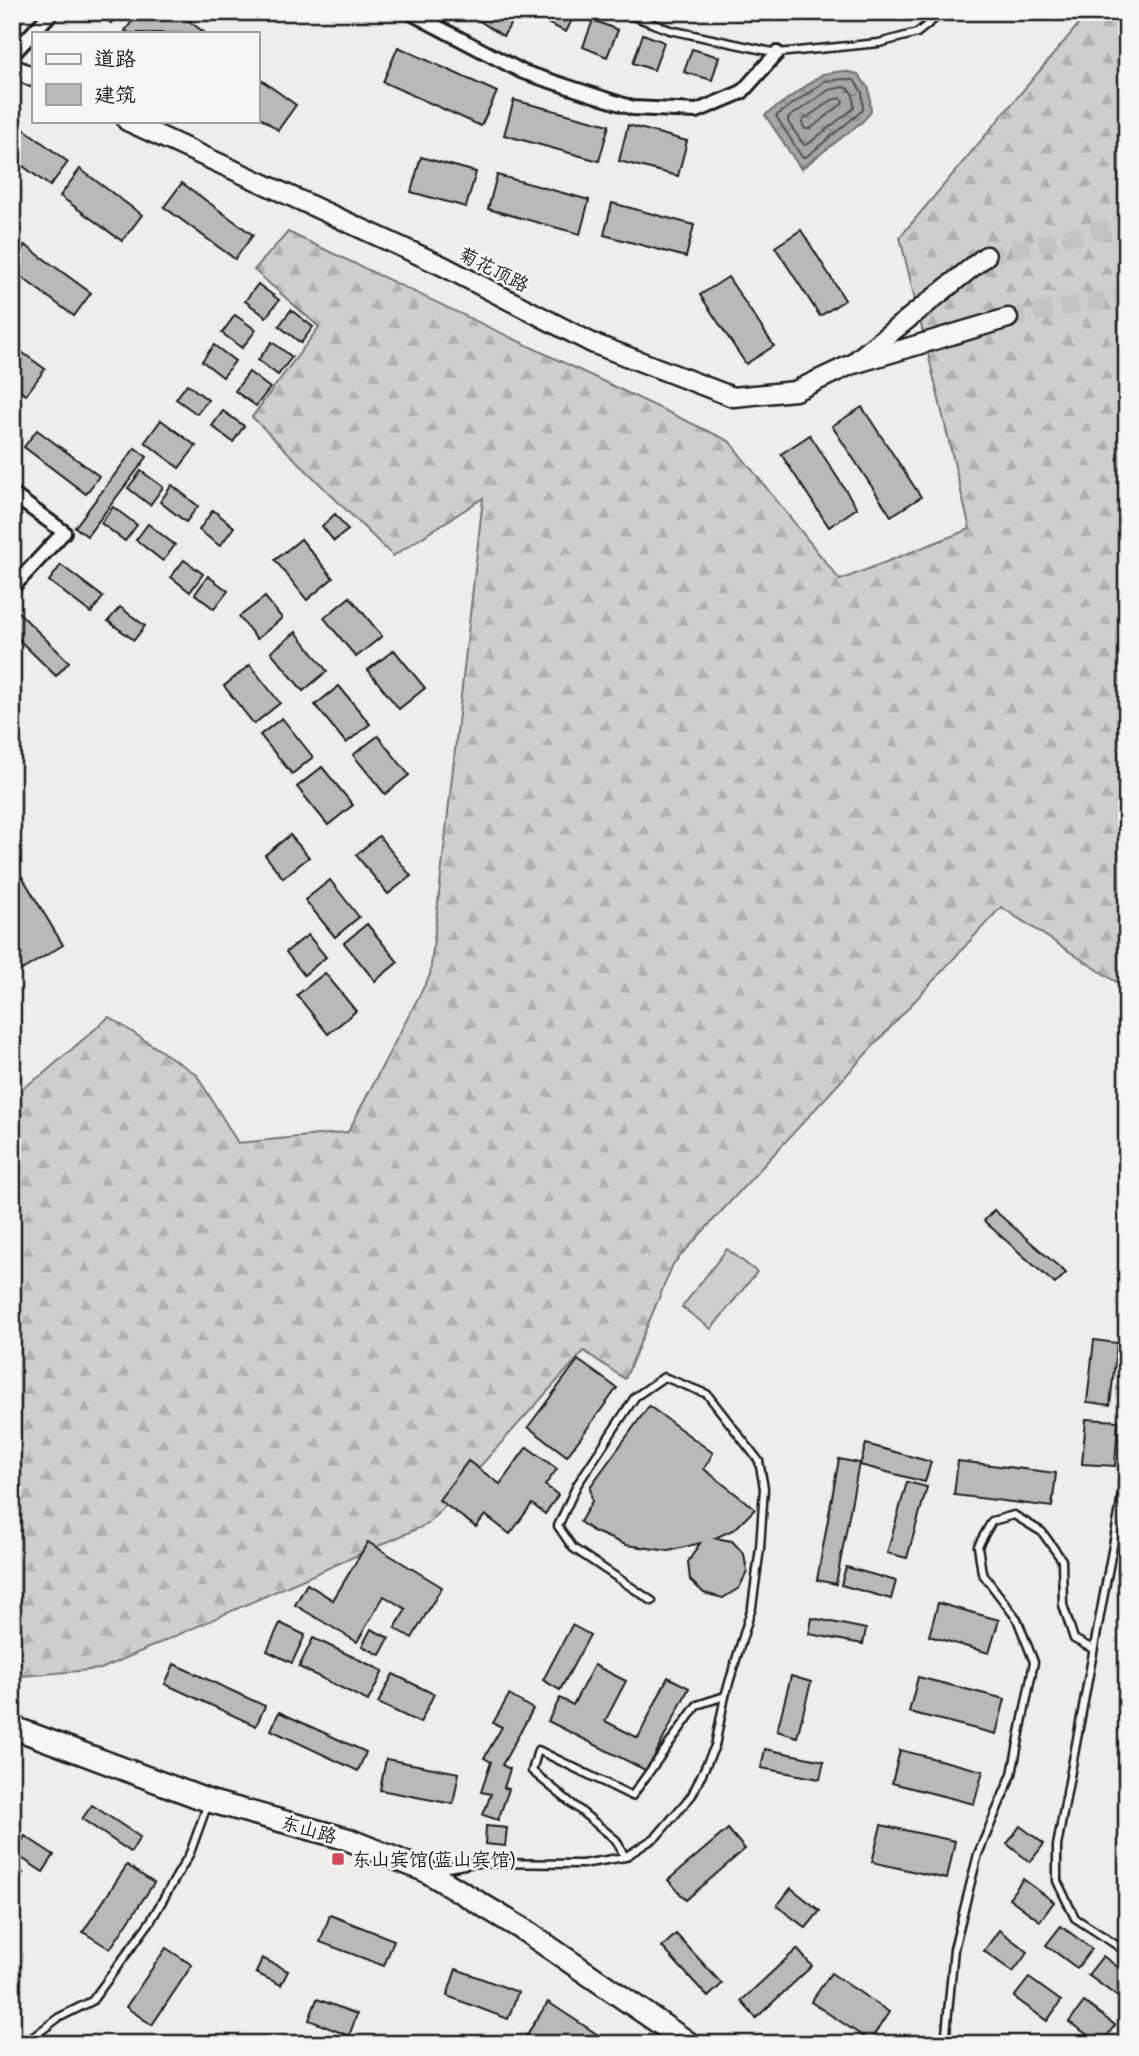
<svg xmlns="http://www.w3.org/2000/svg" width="1139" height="2056" font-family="Delius,'LXGW WenKai TC',sans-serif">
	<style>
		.forest { fill: url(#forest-firs); stroke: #757574; stroke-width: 2 }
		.pitch { fill: #cececb; stroke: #757574; stroke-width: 2 }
		.water { fill: url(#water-ripples); stroke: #6f6f6d; stroke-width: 2 }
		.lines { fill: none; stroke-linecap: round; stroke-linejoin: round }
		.shore { stroke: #535352; stroke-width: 2 }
		.building { fill: #b9b9b6; stroke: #1c1c1c; stroke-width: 2 }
		.secondary-tunnel { stroke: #c3c3c0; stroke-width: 18; stroke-dasharray: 18 9; stroke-linecap: butt }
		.lane-casing { stroke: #1c1c1c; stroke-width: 11 }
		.street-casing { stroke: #1c1c1c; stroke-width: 18 }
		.secondary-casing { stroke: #1c1c1c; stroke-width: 23 }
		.primary-casing { stroke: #1c1c1c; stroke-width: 26 }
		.lane { stroke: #f6f6f2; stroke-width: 6 }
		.street { stroke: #f6f6f2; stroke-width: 12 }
		.secondary { stroke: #f6f6f2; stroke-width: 18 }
		.primary { stroke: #f6f6f2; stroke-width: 21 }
		.poi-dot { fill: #d1495b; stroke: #f6f6f2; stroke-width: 2.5 }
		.labels { text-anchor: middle; stroke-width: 5; stroke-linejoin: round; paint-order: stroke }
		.street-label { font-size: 19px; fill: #1c1c1c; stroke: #f6f6f2 }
		.poi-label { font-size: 19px; fill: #1c1c1c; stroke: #f6f6f2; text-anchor: start }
	</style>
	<defs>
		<pattern id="forest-firs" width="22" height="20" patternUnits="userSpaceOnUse" patternTransform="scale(1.75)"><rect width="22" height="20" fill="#cececb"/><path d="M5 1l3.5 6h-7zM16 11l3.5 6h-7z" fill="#b0b0ae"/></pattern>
		<pattern id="water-ripples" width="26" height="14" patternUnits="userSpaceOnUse" patternTransform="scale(1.75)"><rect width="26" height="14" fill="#a6a6a3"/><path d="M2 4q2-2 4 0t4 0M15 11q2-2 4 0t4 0" fill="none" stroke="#868684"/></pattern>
	</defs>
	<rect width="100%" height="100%" fill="#edede9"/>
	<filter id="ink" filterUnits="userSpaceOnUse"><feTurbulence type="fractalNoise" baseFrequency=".0143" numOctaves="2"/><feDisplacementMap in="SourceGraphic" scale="14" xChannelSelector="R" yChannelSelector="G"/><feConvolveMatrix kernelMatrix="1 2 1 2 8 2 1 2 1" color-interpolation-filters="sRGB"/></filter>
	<g filter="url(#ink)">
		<path class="forest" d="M1089,12H1127V989L1001,907L673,1264L625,1379L584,1351L428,1524L101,1669L12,1677V1095L42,1075L109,1017L196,1074L238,1143L348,1132L430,975L483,498L393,556L252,417L319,327L254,270L288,232L729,441L840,580L970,529L900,237Z"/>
		<path class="pitch" d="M727,1249L757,1272L711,1329L682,1307Z"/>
		<path class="water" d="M843,71L858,74L869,89L871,112L863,121L801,169L765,115L823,74Z"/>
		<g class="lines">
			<g class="shore">
				<path d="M843,79L854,80L862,92L863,110L806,157H802L776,116L825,81Z"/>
				<path d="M843,87L849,89L853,95L854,108L808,144L804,145L788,122V118L829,90Z"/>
				<path d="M840,98L843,101L842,104L810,129H805L802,123L803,120L832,100Z"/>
			</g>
		</g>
		<g class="building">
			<path d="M97,12H120L111,23Z"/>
			<path d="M139,12H177L205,33H129L125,31Z"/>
			<path d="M466,12H511L516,16L503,36Z"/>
			<path d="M544,12H576L566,32L541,20Z"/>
			<path d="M593,20L618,30L607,57L583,47Z"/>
			<path d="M643,34L664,42L654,70L633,63Z"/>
			<path d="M398,47L497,92L481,126L383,82Z"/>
			<path d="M692,49L719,57L712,80L684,72Z"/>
			<path d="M257,77L296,105L278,130L257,115Z"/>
			<path d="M514,100L609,125L599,161L504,135Z"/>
			<path d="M12,120L68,162L50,186L12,158Z"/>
			<path d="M628,125L687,141L678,176L619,161Z"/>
			<path d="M421,157L476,172L466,207L411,192Z"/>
			<path d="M80,169L142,215L122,241L60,196Z"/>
			<path d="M497,175L589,200L580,234L488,209Z"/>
			<path d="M182,183L253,235L235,259L164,207Z"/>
			<path d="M612,203L694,225L686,257L604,235Z"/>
			<path d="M801,230L845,300L820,316L775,247Z"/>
			<path d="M25,245L91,293L74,316L12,270V262Z"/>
			<path d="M728,277L774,346L746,364L700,295Z"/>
			<path d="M258,284L279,300L266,317L245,301Z"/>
			<path d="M291,310L313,327L301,343L279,326Z"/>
			<path d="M235,315L256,330L242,348L222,333Z"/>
			<path d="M272,342L292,357L278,375L258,360Z"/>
			<path d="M12,345L45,369L26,395L12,386Z"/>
			<path d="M214,345L235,361L223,377L202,361Z"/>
			<path d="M249,372L270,388L256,406L235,391Z"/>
			<path d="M187,384L208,400L197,414L176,399Z"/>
			<path d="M862,407L921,497L891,516L832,426Z"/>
			<path d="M223,411L244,426L233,442L212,426Z"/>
			<path d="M161,420L196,446L179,468L145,442Z"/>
			<path d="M37,430L99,476L86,494L24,447Z"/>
			<path d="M810,435L857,508L829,527L781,454Z"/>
			<path d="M135,448L147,457L87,536L75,527Z"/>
			<path d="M141,471L163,487L150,505L128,488Z"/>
			<path d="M172,485L198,506L186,522L160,502Z"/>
			<path d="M113,507L137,525L125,541L101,523Z"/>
			<path d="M213,510L234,527L220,546L199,530Z"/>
			<path d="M335,514L348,530L334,541L322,526Z"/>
			<path d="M148,524L175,545L163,561L136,540Z"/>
			<path d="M301,539L333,578L307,600L275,560Z"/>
			<path d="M184,560L203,574L190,592L171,577Z"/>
			<path d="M61,565L103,597L91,613L49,581Z"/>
			<path d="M208,576L228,591L214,609L195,594Z"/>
			<path d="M265,597L282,618L257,639L239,617Z"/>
			<path d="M350,597L382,636L356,657L324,618Z"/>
			<path d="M12,606L69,662L56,676L12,633Z"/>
			<path d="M120,607L145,626L134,640L108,621Z"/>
			<path d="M296,632L327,671L303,691L271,652Z"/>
			<path d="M394,650L425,688L399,709L368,670Z"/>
			<path d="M250,665L280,703L254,724L224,686Z"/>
			<path d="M339,686L370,724L346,743L315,705Z"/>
			<path d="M282,718L313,757L292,774L260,735Z"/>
			<path d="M378,736L409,775L385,794L353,755Z"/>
			<path d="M322,767L353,805L328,825L297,787Z"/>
			<path d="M12,817L21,831L12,836Z"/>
			<path d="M290,835L309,857L283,878L265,855Z"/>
			<path d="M379,836L411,876L388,894L356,855Z"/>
			<path d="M12,860L63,945L12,976Z"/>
			<path d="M330,880L359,917L335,937L305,900Z"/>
			<path d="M367,924L398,962L375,981L344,943Z"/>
			<path d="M308,935L326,957L304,975L286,952Z"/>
			<path d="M325,973L356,1011L328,1034L297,995Z"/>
			<path d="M994,1210L1066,1273L1055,1284L984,1221Z"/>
			<path d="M1094,1340L1117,1343L1110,1405L1087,1402Z"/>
			<path d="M578,1360L617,1388L567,1456L528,1427Z"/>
			<path d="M649,1406L713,1453L704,1469L755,1509L735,1529L715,1538L732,1541L744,1554L747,1572L739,1588L723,1598L704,1593L690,1580L688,1562L700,1543L669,1551L626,1545L593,1531L580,1522L592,1501L590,1487Z"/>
			<path d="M1086,1419L1118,1421L1115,1466L1082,1464Z"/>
			<path d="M866,1444L931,1462L925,1482L860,1465Z"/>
			<path d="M527,1447L557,1469L545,1485L558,1495L545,1514L532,1504L510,1534L485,1515L476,1527L439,1500L468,1461L500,1484Z"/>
			<path d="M839,1459L859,1463L836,1584L817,1580Z"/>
			<path d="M958,1461L1056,1473L1052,1507L954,1495Z"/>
			<path d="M907,1482L927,1487L907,1558L887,1553Z"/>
			<path d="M368,1542L442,1587L412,1638L395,1628L406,1609L384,1596L357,1642L295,1605L307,1584L333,1600Z"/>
			<path d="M846,1567L896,1581L891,1599L841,1585Z"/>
			<path d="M938,1603L999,1620L989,1653L929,1636Z"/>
			<path d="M812,1618L866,1629L863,1644L809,1634Z"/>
			<path d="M280,1623L305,1635L292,1663L267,1651Z"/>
			<path d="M572,1625L590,1635L560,1690L543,1680Z"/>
			<path d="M371,1629L389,1638L380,1655L362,1646Z"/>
			<path d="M313,1638L383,1671L368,1701L299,1667Z"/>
			<path d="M174,1664L265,1706L256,1726L165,1684Z"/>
			<path d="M594,1665L626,1681L605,1721L638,1738L668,1677L689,1688L647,1771L548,1721L560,1698L573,1705Z"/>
			<path d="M393,1674L434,1694L420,1723L378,1703Z"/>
			<path d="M791,1676L811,1682L797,1737L777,1731Z"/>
			<path d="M918,1677L1005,1699L996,1734L909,1712Z"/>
			<path d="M509,1695L533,1709L502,1765L510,1769L504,1788L509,1789L498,1820L483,1815L491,1794L481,1792L491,1762L484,1758L502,1727L493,1723Z"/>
			<path d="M279,1712L366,1752L358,1771L271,1730Z"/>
			<path d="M765,1749L824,1761L820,1779L761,1768Z"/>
			<path d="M900,1750L983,1771L974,1804L892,1783Z"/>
			<path d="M386,1759L459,1773L453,1804L380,1790Z"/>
			<path d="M92,1805L140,1837L131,1852L82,1819Z"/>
			<path d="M881,1825L955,1841L947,1879L872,1862Z"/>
			<path d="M486,1826L507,1828L505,1846L485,1844Z"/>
			<path d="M1020,1826L1044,1844L1030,1862L1007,1844Z"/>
			<path d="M728,1829L745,1849L686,1900L668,1880Z"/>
			<path d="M25,1836L54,1855L43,1872L14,1853Z"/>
			<path d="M12,1865L23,1873L12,1889Z"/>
			<path d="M127,1865L154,1883L110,1949L83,1932Z"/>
			<path d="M1023,1879L1054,1902L1040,1921L1009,1898Z"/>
			<path d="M791,1888L820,1911L806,1928L777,1906Z"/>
			<path d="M330,1915L394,1940L384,1966L320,1942Z"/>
			<path d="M1061,1926L1092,1949L1077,1968L1046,1945Z"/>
			<path d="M999,1930L1028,1952L1013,1972L984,1951Z"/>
			<path d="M676,1934L722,1984L708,1997L662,1947Z"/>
			<path d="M166,1948L192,1965L152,2025L126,2007Z"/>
			<path d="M797,1949L812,1966L756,2018L741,2001Z"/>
			<path d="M1103,1956L1127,1974V1985L1118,1997L1088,1975Z"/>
			<path d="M262,1958L288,1971L281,1985L256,1973Z"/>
			<path d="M456,1969L518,1992L508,2019L447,1996Z"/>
			<path d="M831,1973L889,2012L870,2041L811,2002Z"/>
			<path d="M1029,1978L1061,2001L1047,2021L1014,1997Z"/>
			<path d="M317,1999L357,2014L349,2036L309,2020Z"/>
			<path d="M548,2002L612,2044H539L526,2036Z"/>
			<path d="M1084,2002L1115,2025L1101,2044L1069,2022Z"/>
		</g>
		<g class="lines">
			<g class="secondary-tunnel">
				<path d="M986,256L1127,224"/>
				<path d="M1008,318L1127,295"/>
			</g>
			<g class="lane-casing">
				<g id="lane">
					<path d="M622,12L670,30L777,53L879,43L917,33L943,12"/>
					<path d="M1127,1448L1120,1508L1057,1846V1881L1075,1918L1127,1952"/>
					<path d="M625,1857L616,1840L532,1771L538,1750L632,1796L697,1705L725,1696"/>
					<path d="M437,1870L475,1863L582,1864L625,1857L656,1837L692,1795L715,1746L725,1696L752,1607L760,1548L764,1488L759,1461L707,1394L664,1377L635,1397L577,1485L558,1526L573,1548L652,1601"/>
					<path d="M24,2044L58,2018L92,2001L150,1922L190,1853L207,1806"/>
					<path d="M945,2044L954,1949L978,1854L1012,1774L1034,1662L1017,1619L982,1573L978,1546L992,1521L1014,1515L1042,1532L1062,1560L1063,1605L1074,1639L1093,1649"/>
				</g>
			</g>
			<g class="street-casing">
				<g id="street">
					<path d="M409,12L523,72L633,108L697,111L742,92L777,53"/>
					<path d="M12,55L52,12"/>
					<path d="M12,494L64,532L12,588"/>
				</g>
			</g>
			<g class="secondary-casing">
				<g id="secondary">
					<path d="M12,68L33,77"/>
					<path d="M127,121L443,266L592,343L733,397L795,391L850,365L1008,318"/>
					<path d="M858,359L986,256"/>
				</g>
			</g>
			<g class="primary-casing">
				<path id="primary" d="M12,1727L209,1801L347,1839L426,1871L524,1930L690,2044"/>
			</g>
			<use href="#lane" class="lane"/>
			<use href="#street" class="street"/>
			<use href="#secondary" class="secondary"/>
			<use href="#primary" class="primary"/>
		</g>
	</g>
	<rect class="poi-dot" x="331" y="1852" width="14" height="14" rx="3.5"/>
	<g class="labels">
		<g class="street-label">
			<text transform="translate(494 269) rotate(27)" y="7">菊花顶路</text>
			<text transform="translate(309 1829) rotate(16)" y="7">东山路</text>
		</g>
		<g class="poi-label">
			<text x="352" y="1866">东山宾馆(蓝山宾馆)</text>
		</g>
	</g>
	<rect width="1139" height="2056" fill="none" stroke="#f6f6f2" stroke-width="42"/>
	<rect x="21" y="21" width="1097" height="2014" fill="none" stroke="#1c1c1c" stroke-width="2.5" filter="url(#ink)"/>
	<rect x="32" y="32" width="228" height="91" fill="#f6f6f2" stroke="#9f9f9c" stroke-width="2"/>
	<rect x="46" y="54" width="35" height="10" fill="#f6f6f2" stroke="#9f9f9c" stroke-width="2"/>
	<text x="94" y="66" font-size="21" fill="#1c1c1c">道路</text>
	<rect x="46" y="84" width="35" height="21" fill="#b9b9b6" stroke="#9f9f9c" stroke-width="2"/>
	<text x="94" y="102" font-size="21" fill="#1c1c1c">建筑</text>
</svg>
